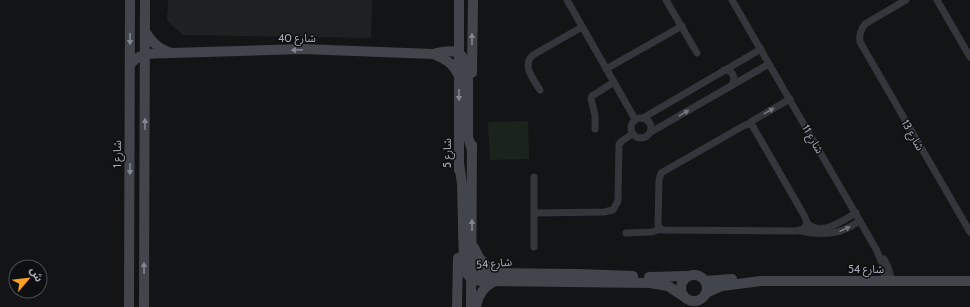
<svg xmlns="http://www.w3.org/2000/svg" width="970" height="307" font-family="Cabin,'Noto Sans Arabic',sans-serif">
	<style>
		.built { fill: #1f2022 }
		.pitch { fill: #1b241c }
		.lines { fill: none; stroke-linecap: round; stroke-linejoin: round }
		.street { stroke: #34363b; stroke-width: 7 }
		.secondary { stroke: #42454b; stroke-width: 10 }
		.oneway { fill: #828791 }
		.oneway2 { fill: #72767f }
		.labels { text-anchor: middle; stroke-width: 3; stroke-linejoin: round; paint-order: stroke }
		.street-label { font-size: 11px; fill: #a4abb7; stroke: #0e0f10 }
	</style>
	<rect width="100%" height="100%" fill="#131415"/>
	<path class="built" d="M168,0H372L371,38L183,35L167,21Z"/>
	<path class="pitch" d="M528,121L529,159L490,160L488,122Z"/>
	<g class="lines">
		<g class="street">
			<path d="M567,0L635,119"/>
			<path d="M666,0L697,53"/>
			<path d="M732,0L876,249L883,265L885,281"/>
			<path d="M906,0L865,24C861,30 859,34 860,42L970,232"/>
			<path d="M937,0L970,57"/>
			<path d="M606,69L682,26"/>
			<path d="M724,70C733,70 736,77 732,85"/>
			<path d="M540,90C534,80 521,65 533,55L582,27"/>
			<circle cx="641" cy="128" r="10"/>
			<path d="M643,118L761,49"/>
			<path d="M749,124L752,125L805,217L807,223L804,229L796,231L663,230L659,228L658,224L659,180L661,173L745,125Z"/>
			<path d="M749,124L752,121L790,99"/>
			<path d="M595,129V115L591,99L592,96L614,82"/>
			<path d="M651,132L769,64"/>
			<path d="M534,177V247"/>
			<path d="M534,213L604,212L613,210L618,201L619,144L622,141L632,134"/>
			<path d="M807,223C821,237 842,221 856,213"/>
			<path d="M801,231C813,234 831,235 843,230C849,228 854,224 860,221"/>
			<path d="M626,233L652,232L661,229"/>
			<path d="M884,259L888,267L892,281"/>
		</g>
		<g class="secondary">
			<path d="M145,31C152,43 159,49 172,53L302,49L433,54C453,49 464,48 468,72V137L472,150"/>
			<path d="M433,54C445,59 452,62 458,74"/>
			<path d="M130,65C139,52 153,54 168,53"/>
			<path d="M472,73L473,0"/>
			<path d="M459,163L462,184L464,267C466,276 473,281 483,281L650,283L668,286L683,296"/>
			<path d="M459,170V0"/>
			<path d="M473,246L480,259L493,273"/>
			<circle cx="694" cy="288" r="13"/>
			<path d="M649,277L687,276"/>
			<path d="M470,278L480,275L493,273L577,274L633,276"/>
			<path d="M705,281L732,279"/>
			<path d="M706,293L722,286L761,281H970"/>
			<path d="M129,307L130,0"/>
			<path d="M144,307L145,0"/>
			<path d="M457,307L458,258"/>
			<path d="M471,307L472,145"/>
			<path d="M476,307C478,295 483,287 495,281"/>
		</g>
	</g>
	<defs><path id="oneway-solid" d="M-6-.8H1V-3.2L6.5 0L1 3.2V.8H-6Z"/></defs>
	<g class="oneway">
		<use href="#oneway-solid" transform="translate(130 39) rotate(90)"/>
		<use href="#oneway-solid" transform="translate(472 39) rotate(-90)"/>
		<use href="#oneway-solid" transform="translate(297 50) rotate(178)"/>
		<use href="#oneway-solid" transform="translate(459 95) rotate(90)"/>
		<use href="#oneway-solid" transform="translate(145 124) rotate(-90)"/>
		<use href="#oneway-solid" transform="translate(130 169) rotate(90)"/>
		<use href="#oneway-solid" transform="translate(472 225) rotate(-90)"/>
		<use href="#oneway-solid" transform="translate(144 268) rotate(-90)"/>
	</g>
	<g class="oneway2">
		<use href="#oneway-solid" transform="translate(769 111) rotate(-29)"/>
		<use href="#oneway-solid" transform="translate(684 113) rotate(-30)"/>
		<use href="#oneway-solid" transform="translate(845 229) rotate(-24)"/>
	</g>
	<g class="labels">
		<g class="street-label">
			<text x="297" y="42">شارع 40</text>
			<text transform="translate(913 135) rotate(60)" y="4">شارع 13</text>
			<text transform="translate(813 139) rotate(60)" y="4">شارع 11</text>
			<text transform="translate(447 153) rotate(-90)" y="4">شارع 5</text>
			<text transform="translate(117 154) rotate(-90)" y="4">شارع 1</text>
			<text transform="translate(494 263) rotate(-5)" y="4">شارع 54</text>
			<text x="866" y="273">شارع 54</text>
		</g>
	</g>
	<g transform="translate(28 279) rotate(62)"><circle r="19" fill="#0e0f10" stroke="#4a4d53"/>
	<path d="M0-3L7 15L0 10L-7 15Z" fill="#ffa122"/>
	<text y="-6" font-size="11" font-weight="bold" text-anchor="middle" fill="#a4abb7">ش</text>
	</g>
</svg>
